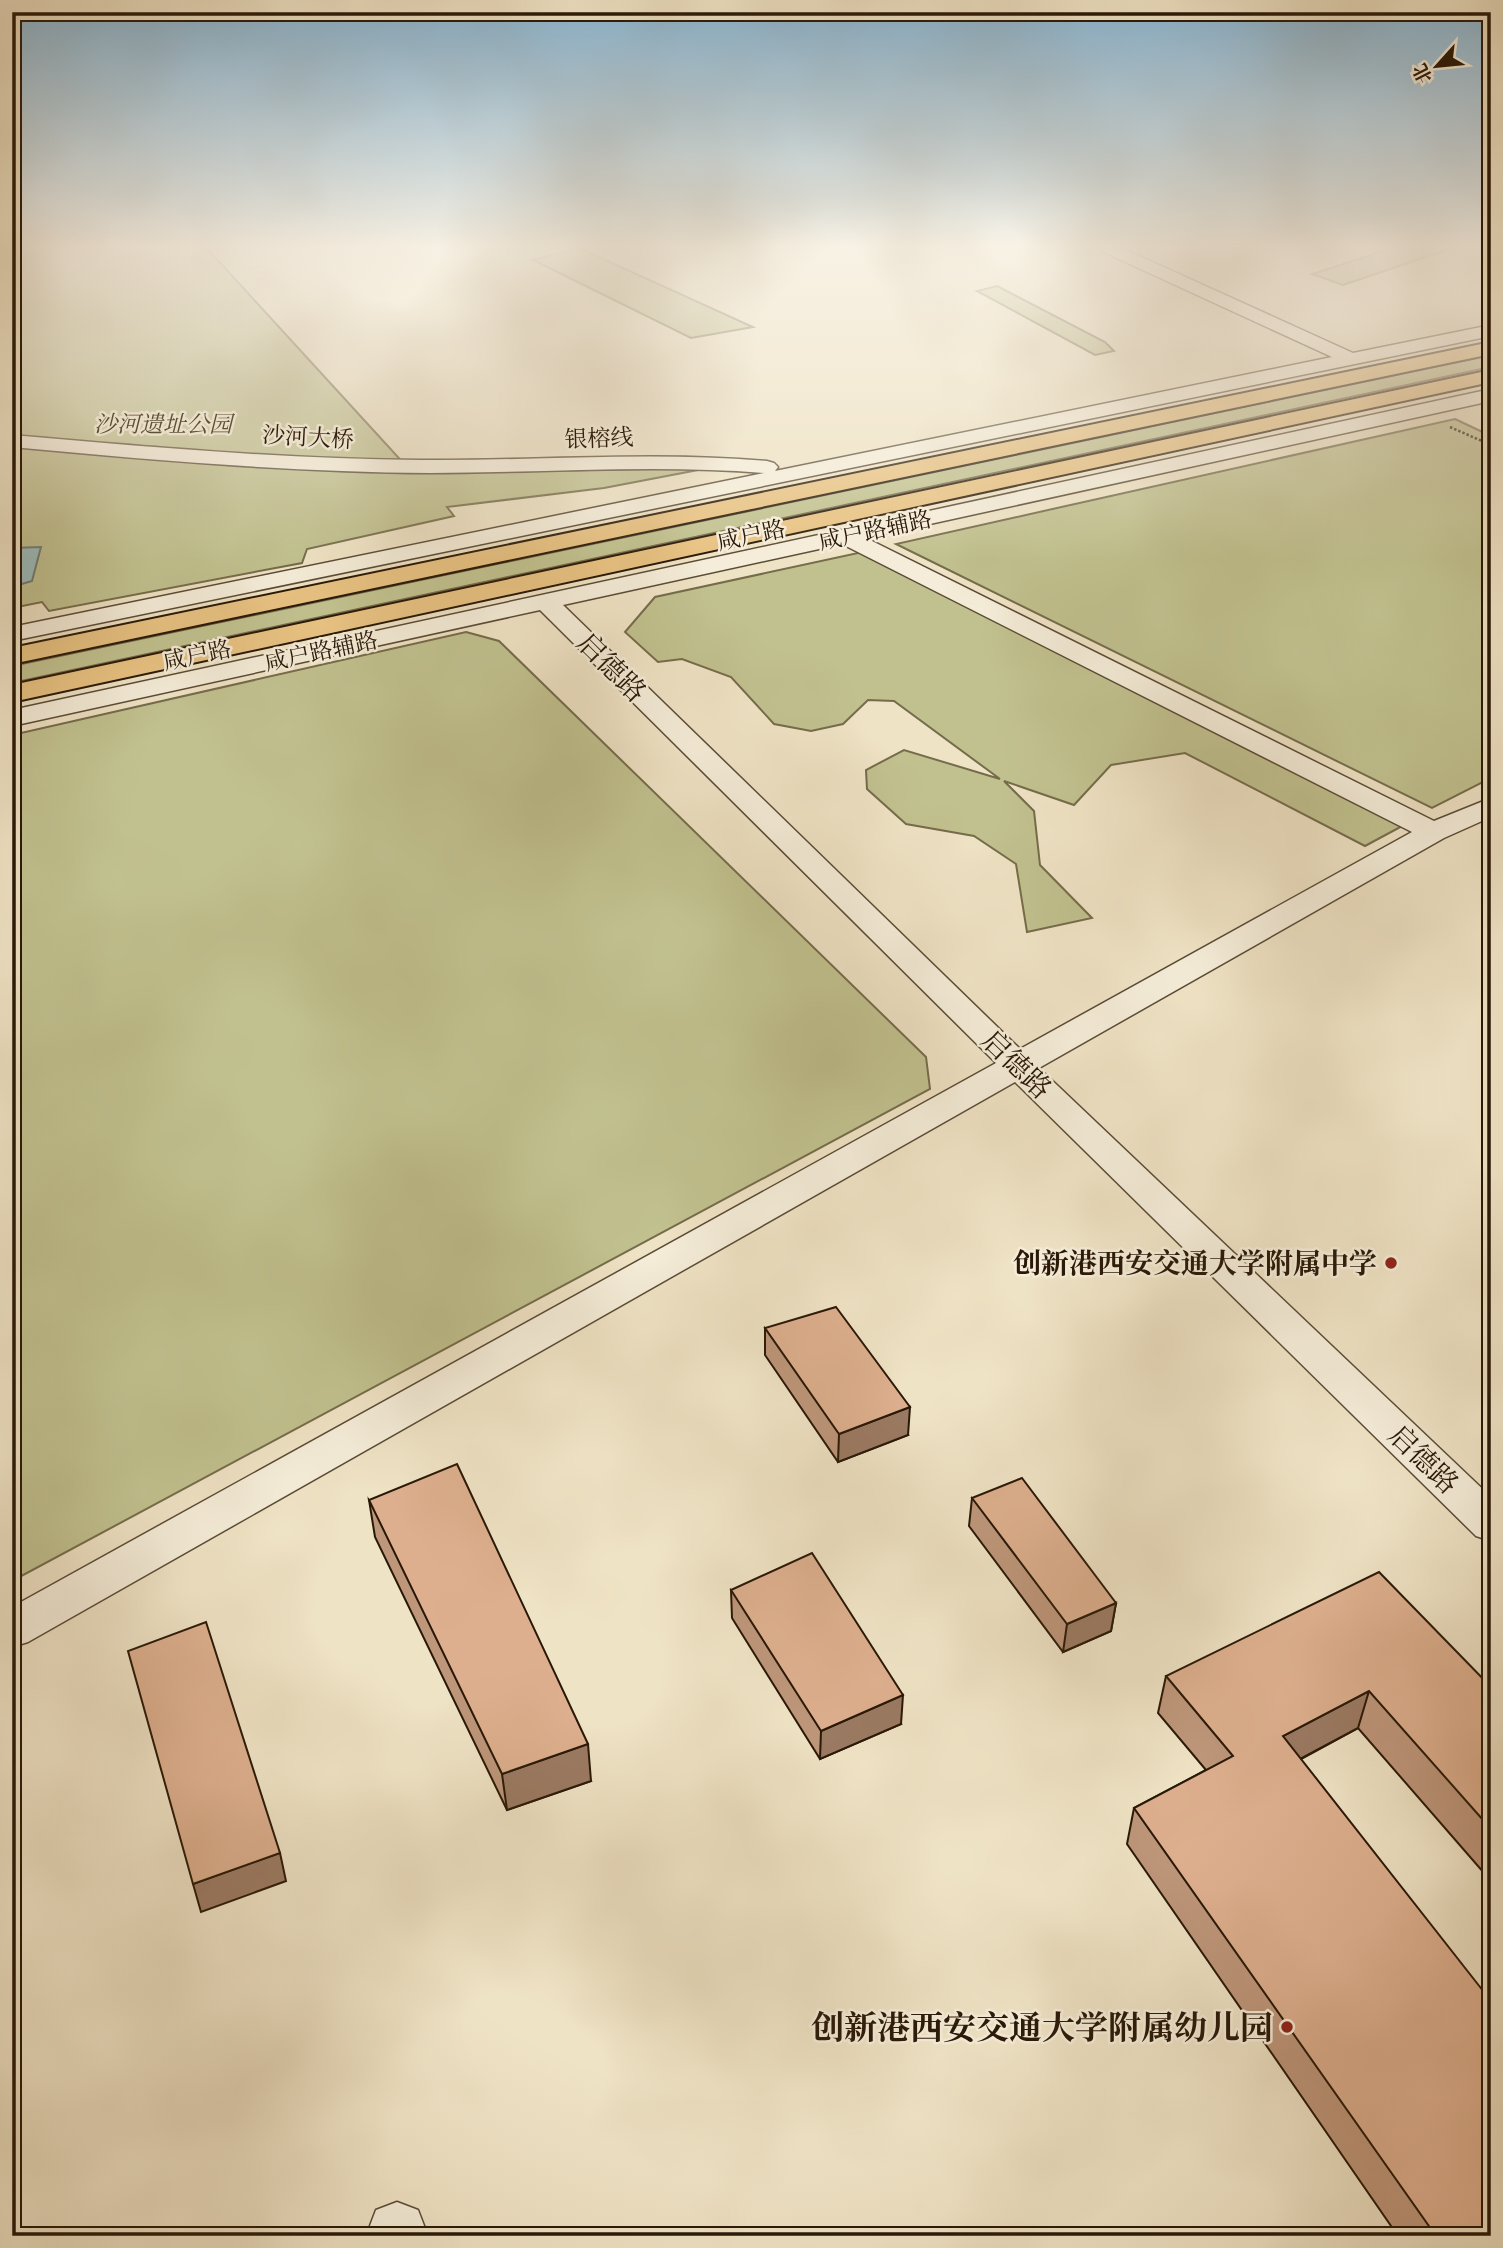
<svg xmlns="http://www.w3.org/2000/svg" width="1503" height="2248" font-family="'Libre Bodoni','Noto Serif SC',serif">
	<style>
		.green { fill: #c1c18f; stroke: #756c4b; stroke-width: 2 }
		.water { fill: #9cbdbd; stroke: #6e7b74; stroke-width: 2 }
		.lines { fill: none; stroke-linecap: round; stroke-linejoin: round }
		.minor-casing { stroke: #5a4b36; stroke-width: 3 }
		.major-casing { stroke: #291807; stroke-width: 4 }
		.path { stroke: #291807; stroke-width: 2.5; stroke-dasharray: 2.5 2; stroke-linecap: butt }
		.minor { fill: #f5edd9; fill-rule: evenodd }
		.major { fill: #e8c282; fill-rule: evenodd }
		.wall { fill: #be967a; stroke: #291807; stroke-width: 2 }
		.shaded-wall { fill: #9b7a63; stroke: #291807; stroke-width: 2 }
		.building { fill: #ddaf8e; stroke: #291807; stroke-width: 2 }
		.poi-dot { fill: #8f2418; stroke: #f5edd9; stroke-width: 2.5 }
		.labels { text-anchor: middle; stroke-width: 5; stroke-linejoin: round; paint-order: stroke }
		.far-park-label { font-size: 23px; font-style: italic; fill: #5e5337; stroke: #f5edd9 }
		.far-street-label { font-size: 23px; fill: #291807; stroke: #f5edd9 }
		.street-label { font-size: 28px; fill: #291807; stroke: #f5edd9 }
		.poi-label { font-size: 28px; font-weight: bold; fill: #291807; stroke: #f5edd9; text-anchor: end }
		.near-poi-label { font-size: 33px; font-weight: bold; fill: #291807; stroke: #f5edd9; text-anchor: end }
	</style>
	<rect width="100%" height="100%" fill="#efe3c5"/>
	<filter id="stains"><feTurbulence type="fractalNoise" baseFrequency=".00286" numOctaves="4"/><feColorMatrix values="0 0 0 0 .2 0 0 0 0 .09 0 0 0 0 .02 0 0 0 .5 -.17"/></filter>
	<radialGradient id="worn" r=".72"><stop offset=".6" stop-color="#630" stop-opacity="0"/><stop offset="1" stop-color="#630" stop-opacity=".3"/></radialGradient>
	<g class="green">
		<path d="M12,245H204L407,467L708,464L698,470L604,488L447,507L454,516L307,549L302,563L49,611L42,602L12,608Z"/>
		<path d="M1402,245H1462L1343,285L1312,274Z"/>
		<path d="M579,248L753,327L691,338L533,260Z"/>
		<path d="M997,286L1105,342L1114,351L1095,355L977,291Z"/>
		<path d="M1491,355V367L12,683V666Z"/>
		<path d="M1455,419L1491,436V778L1432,808L896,544Z"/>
		<path d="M881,548L1419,817L1365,846L1185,753L1111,765L1074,805L1004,781L1034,811L1040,865L1092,918L1027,932L1016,864L974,836L906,824L867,789L866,770L904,750L1000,779L894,701L868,700L843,724L811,731L774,724L731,677L682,659L658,662L625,632L655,597Z"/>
		<path d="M466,632L499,641L926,1057L930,1089L12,1581V735Z"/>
	</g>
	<path class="water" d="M41,547L32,581L12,587V548Z"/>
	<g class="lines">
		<g class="minor-casing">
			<g id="minor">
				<path d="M1093,245H1115L1353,353L1491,325V336L12,641V627L764,473C653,464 541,473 430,473C291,472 151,460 12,447V435C148,447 285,459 421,460C536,461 652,451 767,461L774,463L778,467L775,471L1332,357L1095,248Z"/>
				<path d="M1491,389V401L866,538L1434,821L1491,798V817L1444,838L1039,1068L1491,1497V1541L1476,1536L1015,1082L28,1642L12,1647V1607L996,1063L540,610L12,726V710ZM842,544L1412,832L1020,1049L563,605Z"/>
				<path d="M397,2202L418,2210L428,2236H370L368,2231L376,2210Z"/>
			</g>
		</g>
		<g class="major-casing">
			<g id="major">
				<path d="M1491,342V354L12,664V648Z"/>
				<path d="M1491,370V382L12,702V685Z"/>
			</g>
		</g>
		<path class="path" d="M1450,427L1491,445"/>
		<use href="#minor" class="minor"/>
		<use href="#major" class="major"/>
	</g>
	<g class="wall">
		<path d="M765,1328L908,1435L838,1462L765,1355Z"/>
		<path d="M972,1498L1116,1603L1111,1631L1063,1652L969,1526Z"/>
		<path d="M369,1500L591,1781L507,1810L375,1537Z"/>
		<path d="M731,1590L901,1724L820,1759L732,1618Z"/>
		<path d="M1166,1676L1491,1687V1881L1358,1728L1301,1759L1491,2236H1398L1127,1844L1134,1808L1206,1770L1158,1713Z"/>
	</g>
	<g class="shaded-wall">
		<path d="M910,1407L908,1435L838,1462L839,1434Z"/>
		<path d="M1116,1603L1111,1631L1063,1652L1067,1624Z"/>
		<path d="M1369,1691L1358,1728L1274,1773L1283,1736Z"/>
		<path d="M903,1695L901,1724L820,1759L821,1731Z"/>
		<path d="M588,1744L591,1781L507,1810L502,1774Z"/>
		<path d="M280,1853L286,1881L201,1912L193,1884Z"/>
	</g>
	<g class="building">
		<path d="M836,1307L910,1407L839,1434L765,1328Z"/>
		<path d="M457,1464L588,1744L502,1774L369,1500Z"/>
		<path d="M1022,1478L1116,1603L1067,1624L972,1498Z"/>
		<path d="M812,1553L903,1695L821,1731L731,1590Z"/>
		<path d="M1379,1572L1491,1687V1829L1369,1691L1283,1736L1491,2001V2235L1489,2236H1436L1134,1808L1233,1756L1166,1676Z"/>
		<path d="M206,1622L280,1853L193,1884L128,1651Z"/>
	</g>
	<linearGradient id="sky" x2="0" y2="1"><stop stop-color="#89b8d7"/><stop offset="0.44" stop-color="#f8f2e5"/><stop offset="1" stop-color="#f8f2e5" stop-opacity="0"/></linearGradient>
	<rect width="1503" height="560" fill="url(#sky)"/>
	<g class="poi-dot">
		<circle cx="1391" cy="1263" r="7"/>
		<circle cx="1287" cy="2027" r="7"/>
	</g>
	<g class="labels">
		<g class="far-park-label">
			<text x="163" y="432">沙河遗址公园</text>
		</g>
		<g class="far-street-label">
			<text transform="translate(308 437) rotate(3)" y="8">沙河大桥</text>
			<text transform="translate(599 438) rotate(-2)" y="8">银榕线</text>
			<text transform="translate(875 530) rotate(-12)" y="8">咸户路辅路</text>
			<text transform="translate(751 535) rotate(-12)" y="8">咸户路</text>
			<text transform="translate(321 651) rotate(-12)" y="8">咸户路辅路</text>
			<text transform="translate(197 655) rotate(-12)" y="8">咸户路</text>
		</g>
		<g class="street-label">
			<text transform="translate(612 667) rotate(45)" y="10">启德路</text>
			<text transform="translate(1017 1064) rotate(44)" y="10">启德路</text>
			<text transform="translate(1424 1459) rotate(44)" y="10">启德路</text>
		</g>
		<g class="poi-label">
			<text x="1377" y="1273">创新港西安交通大学附属中学</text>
		</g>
		<g class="near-poi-label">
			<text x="1273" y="2039">创新港西安交通大学附属幼儿园</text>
		</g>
	</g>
	<rect width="1503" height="2248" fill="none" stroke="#efe3c5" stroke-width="42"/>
	<rect x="14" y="14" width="1475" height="2220" fill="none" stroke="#291807" stroke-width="3.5"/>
	<rect x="21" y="21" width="1461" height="2206" fill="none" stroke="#291807" stroke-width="2"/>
	<g transform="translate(1437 66) rotate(243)" stroke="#f5edd9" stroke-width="5" paint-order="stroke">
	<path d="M0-5L12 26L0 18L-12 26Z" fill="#291807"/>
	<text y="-10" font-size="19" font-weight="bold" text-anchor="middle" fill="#291807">北</text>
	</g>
	<rect width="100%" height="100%" filter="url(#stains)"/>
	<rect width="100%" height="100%" fill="url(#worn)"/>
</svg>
